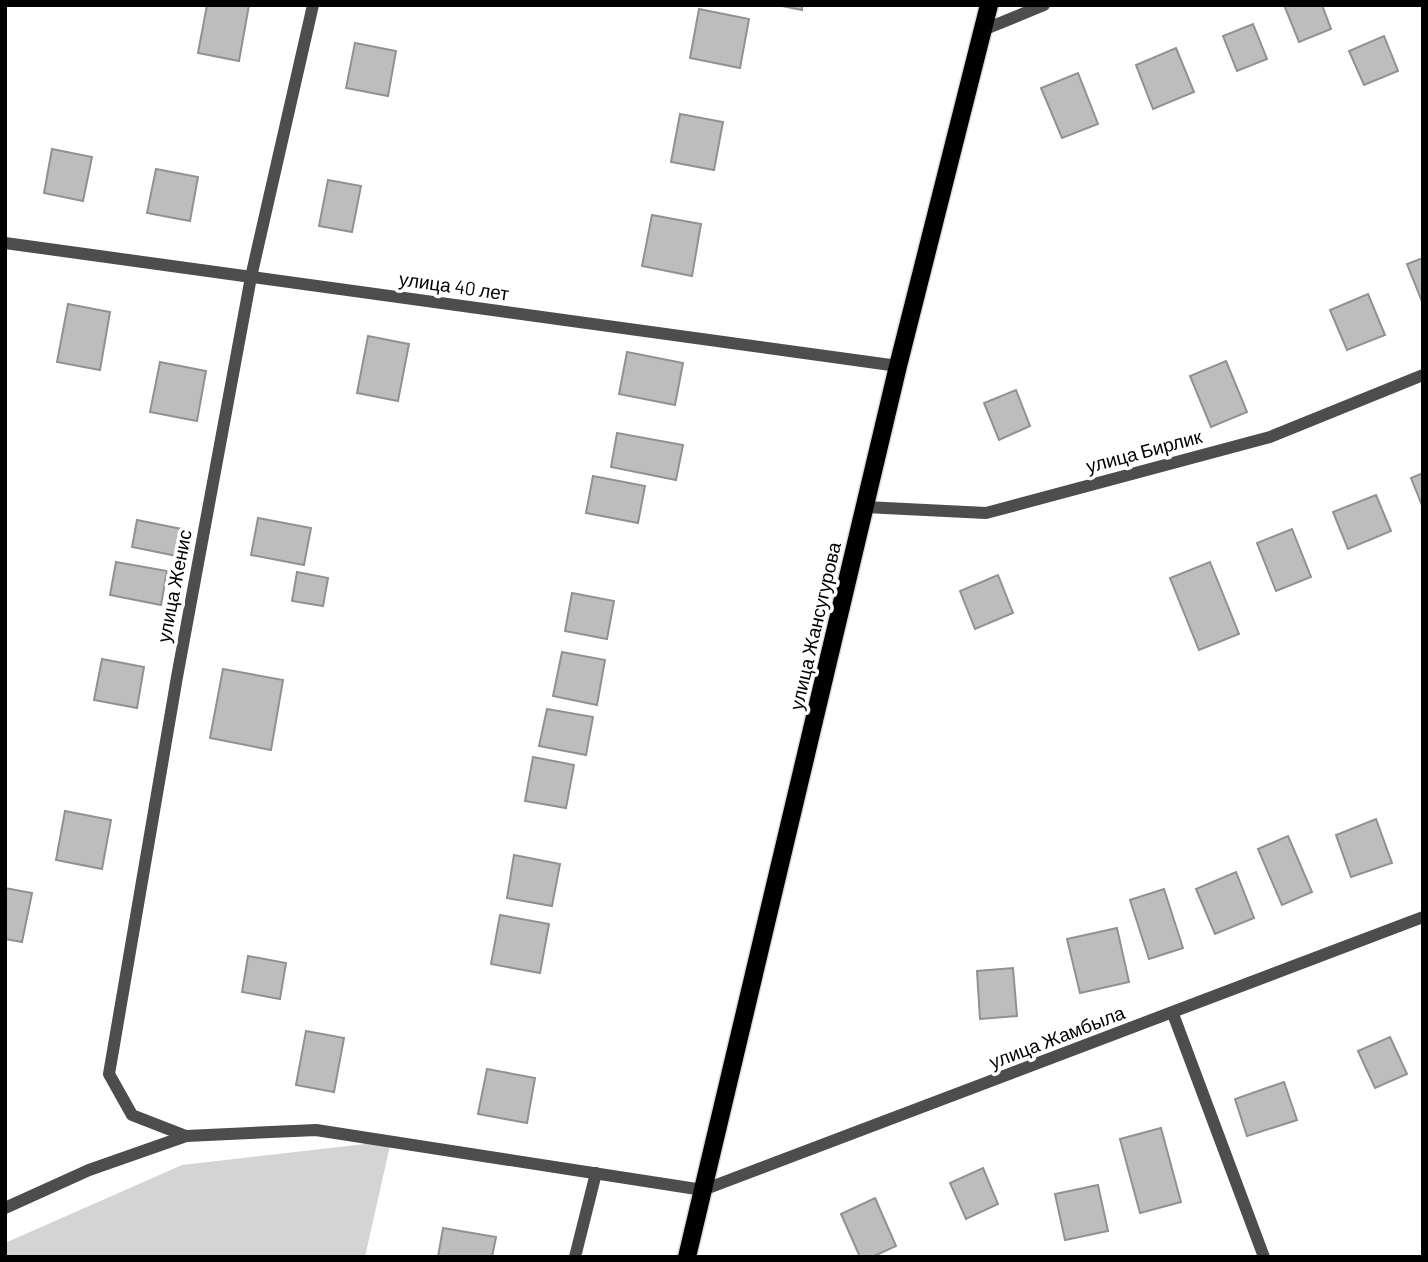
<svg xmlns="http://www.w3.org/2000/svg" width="1428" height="1262" font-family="Barlow,sans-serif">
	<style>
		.green { fill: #d4d4d4 }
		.building { fill: #bdbdbd; stroke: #919191; stroke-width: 2 }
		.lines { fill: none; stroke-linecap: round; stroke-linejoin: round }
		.major-casing { stroke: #dbdbdb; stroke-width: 21 }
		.minor { stroke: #4d4d4d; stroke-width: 12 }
		.major { stroke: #000; stroke-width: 18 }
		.labels { text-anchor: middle; stroke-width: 7; stroke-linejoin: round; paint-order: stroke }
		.street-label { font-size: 19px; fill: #000; stroke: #fff }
	</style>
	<rect width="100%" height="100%" fill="#fff"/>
	<path class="green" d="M391,1141L365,1257H5V1243L182,1165Z"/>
	<g class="building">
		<path d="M207,5H249L239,61L198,53Z"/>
		<path d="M777,5H802V10Z"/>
		<path d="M1284,5H1322L1331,29L1299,42Z"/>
		<path d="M699,9L749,19L740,68L690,58Z"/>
		<path d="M1253,24L1267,59L1237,71L1223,36Z"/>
		<path d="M1384,36L1398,71L1364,85L1349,51Z"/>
		<path d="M355,43L396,51L388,96L346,88Z"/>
		<path d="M1176,48L1194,92L1153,109L1136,65Z"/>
		<path d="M1078,73L1098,124L1062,138L1041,88Z"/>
		<path d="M680,114L723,122L714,170L671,162Z"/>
		<path d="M52,149L92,157L83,201L44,193Z"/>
		<path d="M156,169L198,177L190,221L147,213Z"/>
		<path d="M328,180L361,186L352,232L319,226Z"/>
		<path d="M652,215L701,224L692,276L642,266Z"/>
		<path d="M1423,258V304L1407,264Z"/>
		<path d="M1368,294L1385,335L1347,350L1330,310Z"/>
		<path d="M68,304L110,312L100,370L57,362Z"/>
		<path d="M368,336L409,344L398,401L357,393Z"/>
		<path d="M627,352L683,363L675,405L619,394Z"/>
		<path d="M1226,361L1247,412L1211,427L1190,376Z"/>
		<path d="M160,362L206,371L197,421L150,412Z"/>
		<path d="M1016,390L1030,426L999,440L984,403Z"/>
		<path d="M617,433L683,445L676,480L611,467Z"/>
		<path d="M1423,473V508L1411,478Z"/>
		<path d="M593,476L645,486L638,523L586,513Z"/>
		<path d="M1376,495L1391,531L1348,549L1333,512Z"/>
		<path d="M258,518L311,528L304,565L251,555Z"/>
		<path d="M137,520L182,529L177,556L132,547Z"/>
		<path d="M1292,529L1311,577L1276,591L1257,543Z"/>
		<path d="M116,562L167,571L161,605L110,595Z"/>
		<path d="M1210,562L1239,634L1199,650L1170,578Z"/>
		<path d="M297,572L328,578L323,606L292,601Z"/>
		<path d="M998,575L1013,613L975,629L960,591Z"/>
		<path d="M572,593L614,601L607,639L565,631Z"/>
		<path d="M562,652L605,660L597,705L553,696Z"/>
		<path d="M102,659L144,667L137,708L94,700Z"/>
		<path d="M223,669L283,680L271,750L210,738Z"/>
		<path d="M547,709L593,717L586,755L539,746Z"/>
		<path d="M533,757L574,765L566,808L525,801Z"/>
		<path d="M65,811L111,820L102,869L56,860Z"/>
		<path d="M1376,819L1392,863L1351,877L1336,835Z"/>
		<path d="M1288,836L1312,892L1282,905L1258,849Z"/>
		<path d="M514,855L560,864L552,906L507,898Z"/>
		<path d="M1236,872L1254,918L1215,934L1196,889Z"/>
		<path d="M5,888L32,893L22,942L5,939Z"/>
		<path d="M1164,889L1183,948L1149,959L1130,900Z"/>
		<path d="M500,915L549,924L540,973L491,964Z"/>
		<path d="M1117,928L1129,982L1080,993L1067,939Z"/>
		<path d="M248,956L286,963L280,999L242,992Z"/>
		<path d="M1013,968L1017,1016L980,1019L977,971Z"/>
		<path d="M306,1031L344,1038L334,1092L296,1085Z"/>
		<path d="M1390,1037L1407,1074L1375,1088L1358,1051Z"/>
		<path d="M487,1069L535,1078L527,1123L478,1114Z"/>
		<path d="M1284,1082L1297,1120L1247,1136L1235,1099Z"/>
		<path d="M1161,1128L1181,1202L1140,1213L1120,1139Z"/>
		<path d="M983,1168L998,1204L966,1219L950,1183Z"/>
		<path d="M1098,1185L1108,1231L1065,1240L1055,1194Z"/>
		<path d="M875,1198L896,1246L872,1257H860L841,1214Z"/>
		<path d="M443,1228L496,1237L492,1257H438Z"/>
	</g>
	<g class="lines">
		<g class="major-casing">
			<path id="major" d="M687,1257L898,366L989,5"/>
		</g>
		<g class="minor">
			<path d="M983,30L1044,5"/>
			<path d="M5,243L898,366"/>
			<path d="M865,507L986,513L1270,437L1423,375"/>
			<path d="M1173,1014L1264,1257"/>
			<path d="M186,1136L132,1115L109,1074L177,677L251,277L313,5"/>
			<path d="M5,1208L89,1170L186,1136L316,1130L703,1190L1423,917"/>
			<path d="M575,1257L596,1173"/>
		</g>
		<use href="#major" class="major"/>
	</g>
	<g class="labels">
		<g class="street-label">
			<text transform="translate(454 286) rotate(8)" y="7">улица 40 лет</text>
			<text transform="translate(1144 451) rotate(-15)" y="7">улица Бирлик</text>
			<text transform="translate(174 586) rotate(-79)" y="7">улица Женис</text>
			<text transform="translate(815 626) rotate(-77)" y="7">улица Жансугурова</text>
			<text transform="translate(1057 1037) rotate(-21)" y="7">улица Жамбыла</text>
		</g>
	</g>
	<rect width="1428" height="1262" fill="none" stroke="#000000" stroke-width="14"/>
</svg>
